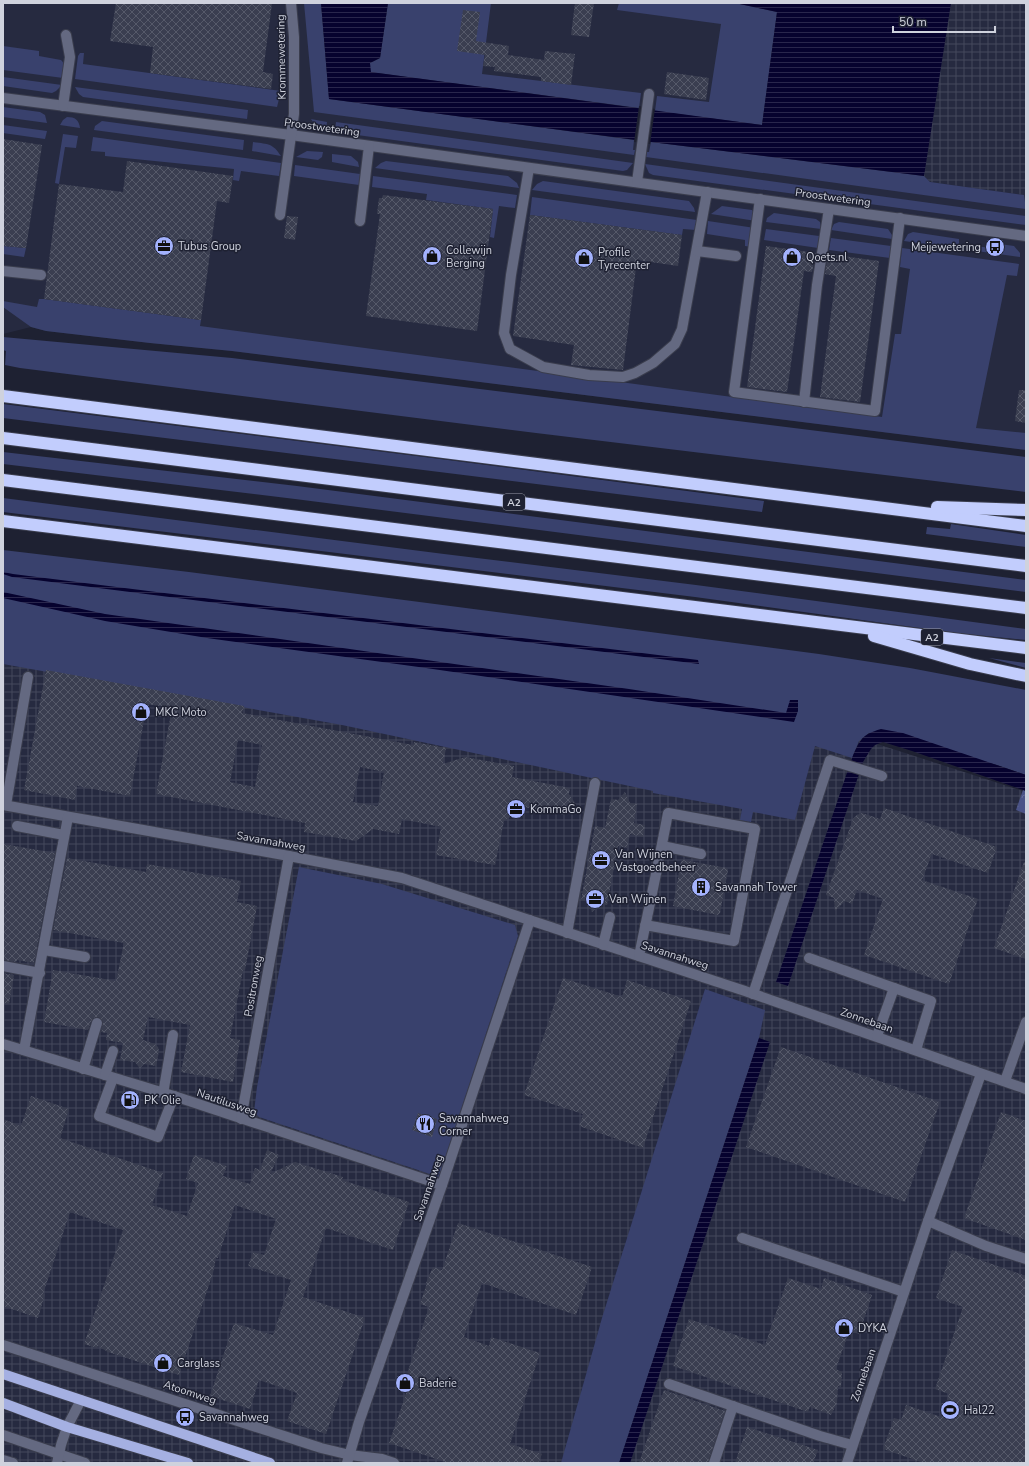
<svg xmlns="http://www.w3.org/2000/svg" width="1029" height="1466" font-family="'Nunito Sans',sans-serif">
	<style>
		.built { fill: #262a40 }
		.industrial { fill: url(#industrial-grid) }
		.grass { fill: #39416d }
		.forest { fill: url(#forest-crowns) }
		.water { fill: url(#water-rules) }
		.pier { fill: #1e2132 }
		.building { fill: url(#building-cross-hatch); fill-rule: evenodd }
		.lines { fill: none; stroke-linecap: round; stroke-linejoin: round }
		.minor-casing { stroke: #3a3d4d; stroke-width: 12 }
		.major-casing { stroke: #3a3d4d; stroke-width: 12 }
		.highway-casing { stroke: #3a3d4d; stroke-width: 14 }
		.minor { stroke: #646981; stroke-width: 10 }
		.major { stroke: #a5b0e2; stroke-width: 10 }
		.highway { stroke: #c2cdfd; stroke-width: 12 }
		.labels { text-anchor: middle; stroke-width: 3; stroke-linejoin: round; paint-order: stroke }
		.shield { fill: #1e2132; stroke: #9a9daa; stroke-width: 1 }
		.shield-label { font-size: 10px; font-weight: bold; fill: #cfd2dd }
		.street-label { font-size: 11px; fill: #cfd2dd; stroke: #1e2132 }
		.poi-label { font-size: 11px; fill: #cfd2dd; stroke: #1e2132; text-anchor: start }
	</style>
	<defs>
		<pattern id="industrial-grid" width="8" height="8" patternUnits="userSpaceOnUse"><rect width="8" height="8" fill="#262a40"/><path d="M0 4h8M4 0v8" fill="none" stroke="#44485b"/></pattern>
		<pattern id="forest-crowns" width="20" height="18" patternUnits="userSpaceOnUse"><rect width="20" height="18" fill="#4a5387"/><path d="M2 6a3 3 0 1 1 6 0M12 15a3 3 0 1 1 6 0" fill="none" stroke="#636b98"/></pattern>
		<pattern id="water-rules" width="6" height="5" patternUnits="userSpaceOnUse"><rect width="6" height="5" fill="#06022e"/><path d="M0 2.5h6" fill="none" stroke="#29264c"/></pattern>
		<pattern id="building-cross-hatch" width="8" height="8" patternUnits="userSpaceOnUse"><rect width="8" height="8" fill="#3a3e50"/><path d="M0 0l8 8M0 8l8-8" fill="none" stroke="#555969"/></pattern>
	</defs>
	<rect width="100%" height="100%" fill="#1e2132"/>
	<path class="built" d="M3,3H1026V450L232,351L150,343L46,331L31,327L3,334Z"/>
	<g class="industrial">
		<path d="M951,3H1026V185L1024,195L930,182L924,176Z"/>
		<path d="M3,615L840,732L1026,792V1463H3Z"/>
	</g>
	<g class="grass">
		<path d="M304,3H321L329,99L634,140L633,150H635L634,155L314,112Z"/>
		<path d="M388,3H491L482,74L641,93L639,108L370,72V63L380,58Z"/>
		<path d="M619,3H735L777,12L762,125L655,111L657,96L709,102L721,24L617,10Z"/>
		<path d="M3,46L39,51V56L61,60C66,64 64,71 63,78L3,70Z"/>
		<path d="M80,53H84L83,64L281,91L277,107L75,79L78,56Z"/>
		<path d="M3,77L62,85L56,91L52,93L3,86Z"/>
		<path d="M75,87L248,110L247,119L83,97L79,94Z"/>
		<path d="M3,107L40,112L45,115L47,123L3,117Z"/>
		<path d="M67,117C75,117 79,120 80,128L60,125L63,120Z"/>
		<path d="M311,119L327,122L326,130L315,125Z"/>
		<path d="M102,121L244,140L243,150L94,130L95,126Z"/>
		<path d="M336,122L633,163L627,170L623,171L335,132Z"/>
		<path d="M3,125L47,131L45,139L3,133Z"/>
		<path d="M63,134L78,136L76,148L65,147L59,184L55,183Z"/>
		<path d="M93,137L281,163L279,176L241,171L239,181L233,180L234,169L105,156V152L91,151Z"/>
		<path d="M253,142C268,144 273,143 281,156L252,151Z"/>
		<path d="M651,142L924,176L930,182L1024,195L1026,209L646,157L647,152H649Z"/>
		<path d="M307,151L323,152L322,157L318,160L296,157Z"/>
		<path d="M332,154L351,156L358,162L359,167L332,162Z"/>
		<path d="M386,161L508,176L517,183L519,188L375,168L381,163Z"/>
		<path d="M645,164L1026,216V225L653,175L649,173Z"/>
		<path d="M295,165L360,174L359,185L294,176Z"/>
		<path d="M373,176L517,195L515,208L499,206L494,238L490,237L493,209L426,200L427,194L372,187Z"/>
		<path d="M543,181L689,201L694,208L695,212L532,190L537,184Z"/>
		<path d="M532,197L697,220L696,230L683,229L682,235L530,215Z"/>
		<path d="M722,206L752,210L755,214L756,221L711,214Z"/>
		<path d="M774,213L816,219L820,222L821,229L766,222L767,218Z"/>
		<path d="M708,221L755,228L752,247L745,246V240L707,234Z"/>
		<path d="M839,222L888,229L892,235V239L831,230L834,224Z"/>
		<path d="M766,229L819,236L818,248L764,240Z"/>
		<path d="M913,232L959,239V244L999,249L1000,244L1014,246L1020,253V257L904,241L908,234Z"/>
		<path d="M831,238L891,246L890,258L829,250Z"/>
		<path d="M3,246L26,248L24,257L3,254Z"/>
		<path d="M902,248L1019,264L1017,276L1007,275L976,428L1026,433V450L232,351L150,343L46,331L31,327L3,307V301L37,307L39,299H44L201,320L200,326L882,417L895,334H901L910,269L900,267Z"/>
		<path d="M3,337L232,358L1026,457V492L536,433L20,368L5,365L6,351L3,350Z"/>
		<path d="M3,404L448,460L764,501L762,512L3,418Z"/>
		<path d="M3,452L297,486L1026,580V592L295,499L3,464Z"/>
		<path d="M3,498L444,554L696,585L1026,629V640L956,633L695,597L3,512Z"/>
		<path d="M951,524L1026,535V547L926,534L927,527L950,529Z"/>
		<path d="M3,550L189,572L819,654L910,668L1026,690V775L997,765L869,733L859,741L852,758L815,746L795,820L753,812L751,822L740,820L742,809L653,793V791L342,725L3,664Z"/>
		<path d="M989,658L1026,663V668Z"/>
		<path d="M299,867L382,884L515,925L518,936L439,1177L259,1117L254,1112L257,1087Z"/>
		<path d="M705,989L765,1010L759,1038L619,1463H561L602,1318Z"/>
	</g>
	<path class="forest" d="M1023,790L1026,791V814L1016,810Z"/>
	<g class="water">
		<path d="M321,3H388L380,58L370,63L371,72L762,125L777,12L735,3H951L924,176L651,142L329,99Z"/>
		<path d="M3,572L13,574L698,660L699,664L12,577L3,574Z"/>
		<path d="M3,592L105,614L629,689L786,713L790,700H798V711L794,722L426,668L207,638L105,621L3,598Z"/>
		<path d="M881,729L903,733L1026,775V791L912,751L883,742L875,745L871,749L863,762L788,986L776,982L852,758C860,740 861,735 881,729Z"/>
		<path d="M759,1038L770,1042L630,1463H619Z"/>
	</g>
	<path class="pier" d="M639,106L655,109L650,144L634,142Z"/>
	<g class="building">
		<path d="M116,3H272L263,72L273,74L271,89L150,73L153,47L110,41Z"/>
		<path d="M575,3H594L589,37L571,35Z"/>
		<path d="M463,10L480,12L476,41L509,46L508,55L544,60L545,51L575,54L571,85L541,81V77L494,71L495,67L483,66L485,55L457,51Z"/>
		<path d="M667,72L709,78L706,100L664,94Z"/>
		<path d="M3,139L42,145L26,248L3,246Z"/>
		<path d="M127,161L233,176L229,203L217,201L201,320L44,299L59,184L123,192Z"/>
		<path d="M383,195L493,209L477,331L366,316L380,214H377L379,198H382Z"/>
		<path d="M530,215L682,235L678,266L637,260L623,370L571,365L574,345L513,336Z"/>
		<path d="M287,216L298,217L295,240L284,238Z"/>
		<path d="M766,246L816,253L812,272L804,271L787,392L747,387Z"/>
		<path d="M828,254L879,261L860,402L820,397L836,276L825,274Z"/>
		<path d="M1019,390H1026V423L1015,421Z"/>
		<path d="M46,670L244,706L242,713L413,745L414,742L446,748L443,764L465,757L514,766L512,777L570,788L569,794L575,803L566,807L565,815L524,807L504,821L495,865L436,855L441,827L402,819L399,834L373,829L356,841L304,832L305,823L156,794L172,708L147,704L130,796L77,786L75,800L24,790ZM238,740L262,745L255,787L230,782ZM360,767L384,772L378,806L353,802Z"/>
		<path d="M625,792L630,803L637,804L634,823L645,825L643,837L630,834L627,848L618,846L607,905L600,904L592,912L589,902L581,900L595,826L605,828L611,799L618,800Z"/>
		<path d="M884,808L997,847L988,873L932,854L922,880L978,899L949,984L864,955L883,899L857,890L852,904L845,901L835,911L834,898L826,895L853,819L857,815L862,813L880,819Z"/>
		<path d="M3,844L55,853L34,963L17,960L16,962L3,960Z"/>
		<path d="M67,858L146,872L147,864L241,881L237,902L257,906L245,970H243L230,1038L240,1040L233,1082L181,1072L190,1025L148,1017L143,1040L155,1044L158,1047L159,1051L156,1066L144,1064L140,1068L135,1062L120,1060L123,1043L106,1040L107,1033L101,1032L103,1022L99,1017H96L92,1019L88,1030L44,1022L53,970L116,981L124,943L53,930Z"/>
		<path d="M683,860L727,868L728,870L720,913L718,915L673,906L681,861Z"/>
		<path d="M1024,862H1026V959L994,948Z"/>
		<path d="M3,973L14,975L9,1004L3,1003Z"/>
		<path d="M563,978L622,997L627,980L691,1001L643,1148L579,1126L583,1114L524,1095Z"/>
		<path d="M781,1047L940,1102L905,1202L746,1147Z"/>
		<path d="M31,1096L69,1109L60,1138L163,1173L152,1205L187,1216L198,1183L186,1179L194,1155L227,1166L223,1176L250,1184L255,1168L260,1170L267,1150L279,1155L270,1174L295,1162L343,1177L342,1180L409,1202L393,1250L326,1228L303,1297L365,1318L326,1434L287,1421L297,1393L259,1380L250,1409L210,1396L234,1323L273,1335L291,1280L248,1266L253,1252L264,1255L276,1219L235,1205L218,1258H216L213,1273L179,1375L108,1352L98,1346L97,1348L84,1344L123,1230L70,1212L43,1294H45L38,1318L3,1306V1119L21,1126Z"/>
		<path d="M1001,1112L1026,1121V1240L964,1218Z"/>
		<path d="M418,1113L437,1119L432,1137L412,1130Z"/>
		<path d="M458,1223L592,1267L576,1315L482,1283L464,1337L489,1346L491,1337L540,1353L510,1444L542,1454L538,1463H448L389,1443L408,1388L403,1386L429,1307L420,1304L427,1283H426L433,1267L442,1270Z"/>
		<path d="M952,1250L1026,1276V1463H924L883,1449L894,1418L901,1420L906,1405L941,1417L949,1394L935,1389L963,1307L936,1298Z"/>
		<path d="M788,1278L821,1289L824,1278L872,1295L859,1334L849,1331L836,1369L842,1372L841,1387L838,1386L837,1403L831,1415L810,1407L808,1412L673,1366L689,1319L765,1345Z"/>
		<path d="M664,1390L725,1411L708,1463H639Z"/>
		<path d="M747,1427L818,1450L813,1463H735Z"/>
	</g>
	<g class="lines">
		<g class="minor-casing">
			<g id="minor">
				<path d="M3,98L291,135L1026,236"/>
				<path d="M63,106L70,57L66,35"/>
				<path d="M529,168L511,275L504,333L510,349L543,367L589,375L623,377L635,373L653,363L675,344L682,329L707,192"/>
				<path d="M637,182L649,94"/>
				<path d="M760,199L734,392L875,411L900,218"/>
				<path d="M280,215L294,114V37L291,3"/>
				<path d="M360,221L369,146"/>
				<path d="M697,251L736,256"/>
				<path d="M3,271L41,275"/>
				<path d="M804,402L817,285L829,209"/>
				<path d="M3,805L289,856L402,878L745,991L1026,1089"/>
				<path d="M6,805L28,677"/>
				<path d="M17,826L64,835"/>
				<path d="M662,846L701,854"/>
				<path d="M567,933L595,783"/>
				<path d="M603,945L610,917"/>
				<path d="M44,950L85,957"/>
				<path d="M639,956C649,908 659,861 668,813L755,829L734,941L645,925"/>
				<path d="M809,958L931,1001L916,1050"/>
				<path d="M3,966L40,973"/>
				<path d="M753,994L830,760L882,776"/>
				<path d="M877,1036L894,988"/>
				<path d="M3,1044L174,1096L442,1185"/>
				<path d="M24,1050L68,817"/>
				<path d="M83,1069L97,1023"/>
				<path d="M105,1075L113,1051"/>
				<path d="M113,1078L99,1116L158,1137L174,1096"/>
				<path d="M1005,1081L1026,1022"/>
				<path d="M163,1094L173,1035"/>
				<path d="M241,1119L289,856"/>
				<path d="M928,1221L986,1246L1026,1259"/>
				<path d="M742,1238L904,1292"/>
				<path d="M3,1345L321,1448L350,1455L382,1459L394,1463"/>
				<path d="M669,1384L820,1436L852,1445"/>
				<path d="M3,1435L85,1463"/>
				<path d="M3,1460L13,1463"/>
				<path d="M57,1463L61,1445L67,1427L81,1400"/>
				<path d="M347,1463L359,1422L442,1185L530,920"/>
				<path d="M714,1463L733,1406"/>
				<path d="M847,1463L928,1221L981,1074"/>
			</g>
		</g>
		<g class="major-casing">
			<g id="major">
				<path d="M3,1374L270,1463"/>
				<path d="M3,1403L67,1427L188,1463"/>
			</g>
		</g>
		<g class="highway-casing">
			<g id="highway">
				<path d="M3,396L1026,526"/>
				<path d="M3,438L1026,566"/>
				<path d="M3,480L1026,608"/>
				<path d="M937,507L1026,510"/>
				<path d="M3,521L1026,648"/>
				<path d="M874,636L970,664L1026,676"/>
			</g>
		</g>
		<use href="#minor" class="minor"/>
		<use href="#major" class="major"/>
		<use href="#highway" class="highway"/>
	</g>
	<defs>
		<g id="office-disc" transform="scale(1)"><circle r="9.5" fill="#a3b2fd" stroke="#1e2132"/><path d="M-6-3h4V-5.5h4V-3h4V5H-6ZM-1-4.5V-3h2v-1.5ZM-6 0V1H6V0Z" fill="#111"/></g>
		<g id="bus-disc" transform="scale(1)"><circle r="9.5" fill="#a3b2fd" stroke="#1e2132"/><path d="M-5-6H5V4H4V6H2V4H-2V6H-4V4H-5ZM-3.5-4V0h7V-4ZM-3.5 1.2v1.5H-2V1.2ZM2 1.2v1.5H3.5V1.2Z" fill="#111"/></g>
		<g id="shop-disc" transform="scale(1)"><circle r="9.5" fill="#a3b2fd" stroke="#1e2132"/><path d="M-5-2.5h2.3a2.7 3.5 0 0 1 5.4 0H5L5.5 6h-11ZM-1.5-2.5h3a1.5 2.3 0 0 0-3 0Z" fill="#111"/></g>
		<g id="building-disc" transform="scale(1)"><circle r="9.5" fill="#a3b2fd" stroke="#1e2132"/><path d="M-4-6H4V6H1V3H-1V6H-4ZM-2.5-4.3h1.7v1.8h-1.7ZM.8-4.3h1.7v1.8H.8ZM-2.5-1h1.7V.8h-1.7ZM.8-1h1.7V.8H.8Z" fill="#111"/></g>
		<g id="fuel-disc" transform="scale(1)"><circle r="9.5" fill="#a3b2fd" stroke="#1e2132"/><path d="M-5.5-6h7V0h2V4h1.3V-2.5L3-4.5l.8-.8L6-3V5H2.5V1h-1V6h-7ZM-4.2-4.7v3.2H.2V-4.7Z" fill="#111"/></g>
		<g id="restaurant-disc" transform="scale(1)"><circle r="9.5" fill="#a3b2fd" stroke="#1e2132"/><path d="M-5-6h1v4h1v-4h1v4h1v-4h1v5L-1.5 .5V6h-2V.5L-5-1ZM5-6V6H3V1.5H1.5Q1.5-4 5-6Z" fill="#111"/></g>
		<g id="stadium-disc" transform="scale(1)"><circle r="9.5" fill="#a3b2fd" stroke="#1e2132"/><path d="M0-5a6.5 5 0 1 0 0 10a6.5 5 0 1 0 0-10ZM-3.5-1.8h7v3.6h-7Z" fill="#111"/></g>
	</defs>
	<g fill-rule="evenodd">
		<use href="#office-disc" x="164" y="246"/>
		<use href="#bus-disc" x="995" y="247"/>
		<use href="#shop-disc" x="432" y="256"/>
		<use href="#shop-disc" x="792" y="257"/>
		<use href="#shop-disc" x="584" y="258"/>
		<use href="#shop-disc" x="141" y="712"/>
		<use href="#office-disc" x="516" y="809"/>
		<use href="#office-disc" x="601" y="860"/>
		<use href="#building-disc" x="701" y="887"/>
		<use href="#office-disc" x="595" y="899"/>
		<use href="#fuel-disc" x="130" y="1100"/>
		<use href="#restaurant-disc" x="425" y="1124"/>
		<use href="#shop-disc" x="844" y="1328"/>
		<use href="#shop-disc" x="163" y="1363"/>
		<use href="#shop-disc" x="405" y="1383"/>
		<use href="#stadium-disc" x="950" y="1410"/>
		<use href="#bus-disc" x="185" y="1417"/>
	</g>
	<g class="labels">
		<g class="shield">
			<rect x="503" y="494" width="22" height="16" rx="3"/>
			<rect x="921" y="629" width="22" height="16" rx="3"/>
		</g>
		<g class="shield-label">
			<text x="514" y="506">A2</text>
			<text x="932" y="641">A2</text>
		</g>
		<g class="street-label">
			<text transform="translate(281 57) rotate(-91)" y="4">Krommewetering</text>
			<text transform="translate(322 127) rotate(8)" y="4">Proostwetering</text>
			<text transform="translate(833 197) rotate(8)" y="4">Proostwetering</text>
			<text transform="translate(271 841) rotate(10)" y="4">Savannahweg</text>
			<text transform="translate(675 955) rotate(18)" y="4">Savannahweg</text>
			<text transform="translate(253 986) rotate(-80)" y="4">Positronweg</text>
			<text transform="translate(867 1020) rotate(19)" y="4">Zonnebaan</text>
			<text transform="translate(227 1102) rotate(19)" y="4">Nautilusweg</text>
			<text transform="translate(428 1188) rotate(-71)" y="4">Savannahweg</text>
			<text transform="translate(863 1375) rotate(-71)" y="4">Zonnebaan</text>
			<text transform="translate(190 1392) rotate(18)" y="4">Atoomweg</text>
		</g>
		<g class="poi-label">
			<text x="178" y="250">Tubus Group</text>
			<text x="981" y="251" text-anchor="end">Meijewetering</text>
			<text x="446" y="254">Collewijn<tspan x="446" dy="13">Berging</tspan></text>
			<text x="598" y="256">Profile<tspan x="598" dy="13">Tyrecenter</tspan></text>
			<text x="806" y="261">Qoets.nl</text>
			<text x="155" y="716">MKC Moto</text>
			<text x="530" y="813">KommaGo</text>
			<text x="615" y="858">Van Wijnen<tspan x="615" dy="13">Vastgoedbeheer</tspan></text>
			<text x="715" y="891">Savannah Tower</text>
			<text x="609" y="903">Van Wijnen</text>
			<text x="144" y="1104">PK Olie</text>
			<text x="439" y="1122">Savannahweg<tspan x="439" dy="13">Corner</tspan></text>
			<text x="858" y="1332">DYKA</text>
			<text x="177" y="1367">Carglass</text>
			<text x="419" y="1387">Baderie</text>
			<text x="964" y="1414">Hal22</text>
			<text x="199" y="1421">Savannahweg</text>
		</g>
	</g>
	<rect width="1029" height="1466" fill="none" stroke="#cfd2dd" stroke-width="8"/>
	<path d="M893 26v6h102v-6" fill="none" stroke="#cfd2dd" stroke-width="2"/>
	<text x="899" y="26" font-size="12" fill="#cfd2dd" stroke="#1e2132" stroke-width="3" paint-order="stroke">50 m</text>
</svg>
